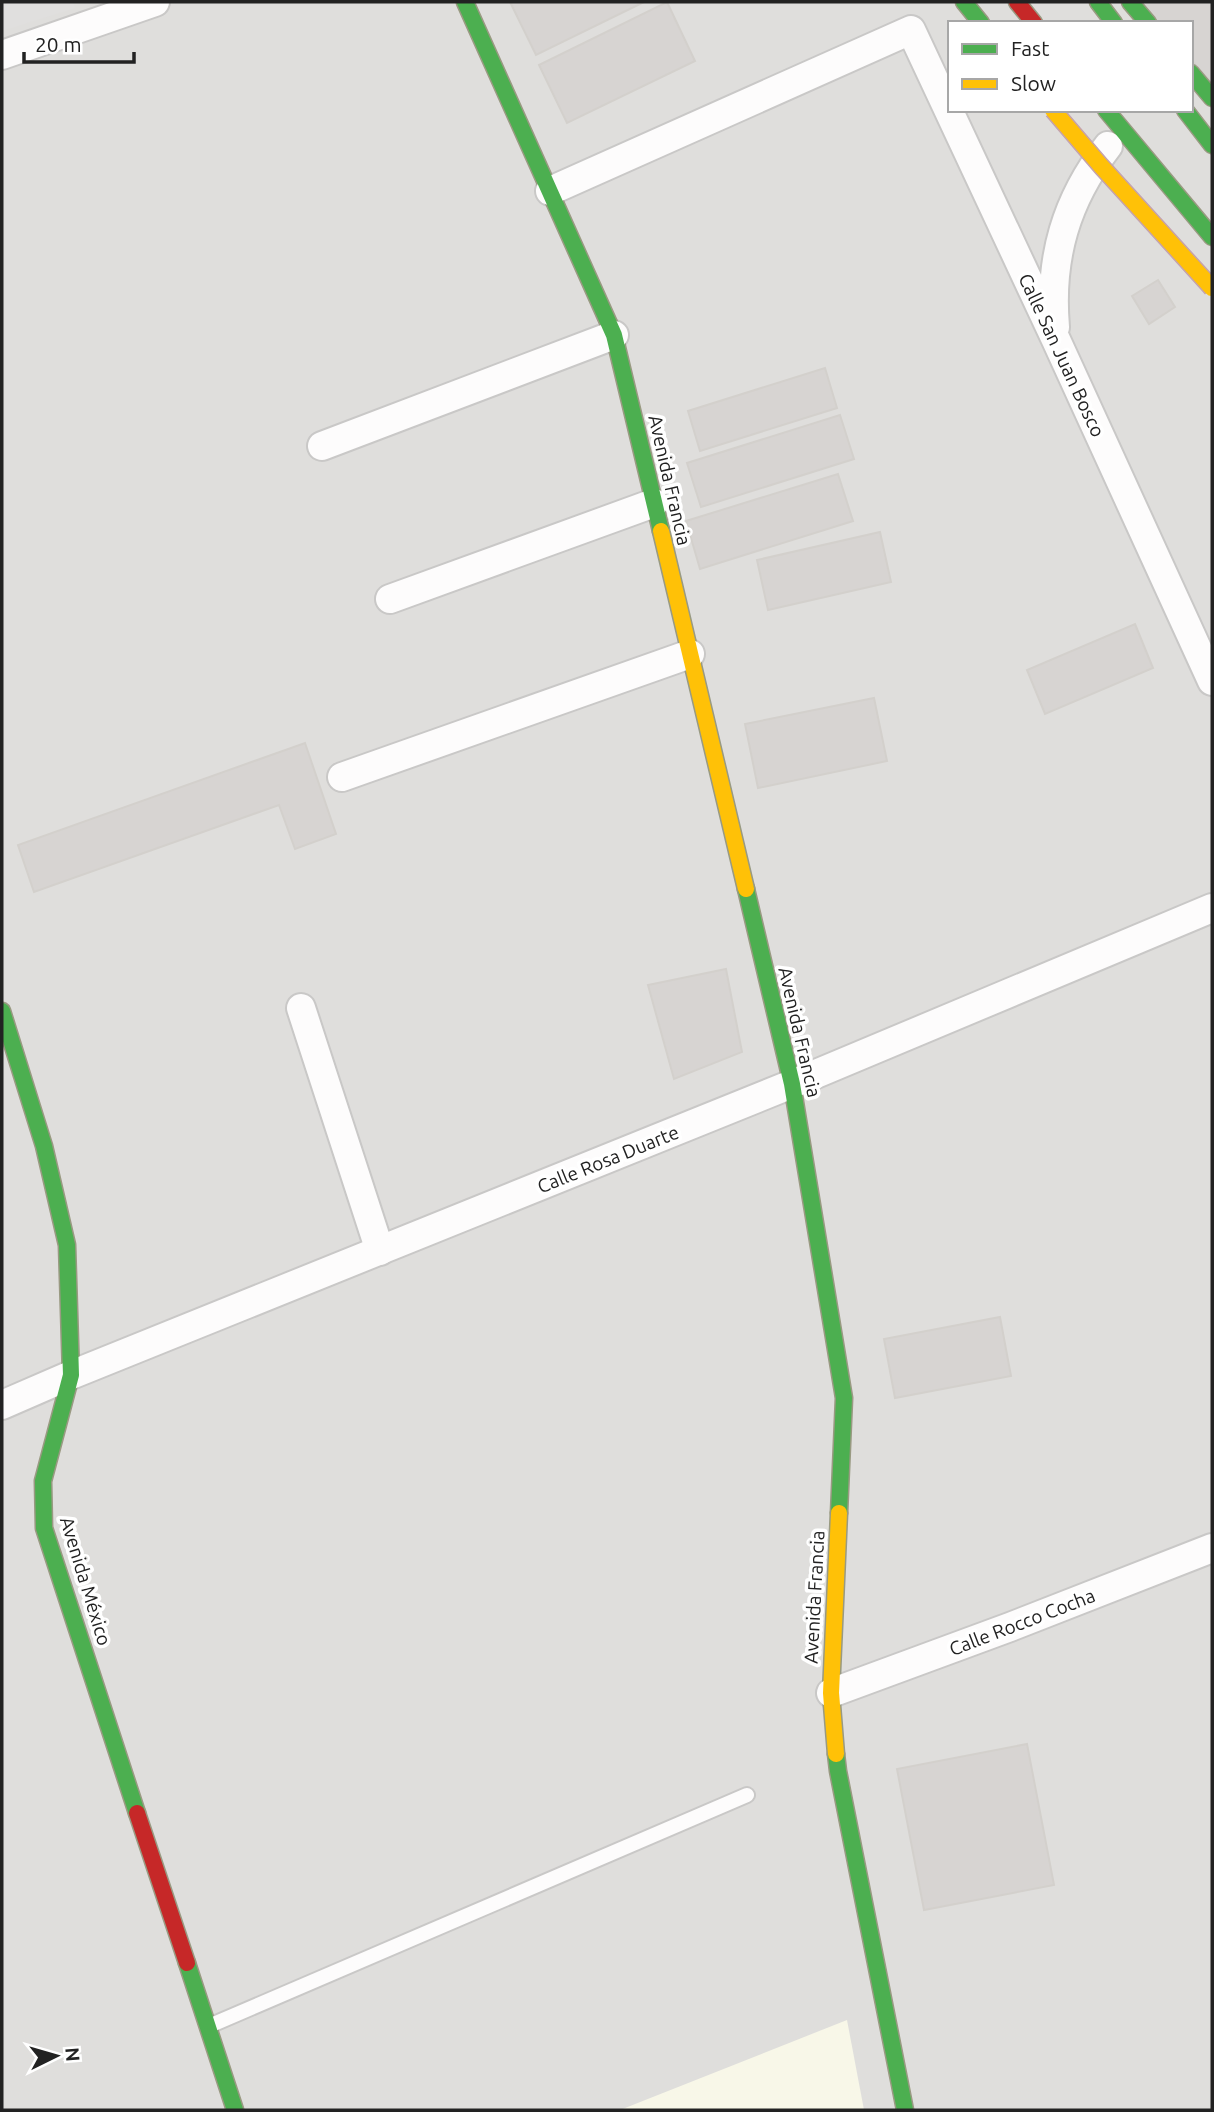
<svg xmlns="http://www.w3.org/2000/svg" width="1214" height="2112" font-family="Ubuntu,sans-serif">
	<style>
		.residential { fill: #dfdedc; fill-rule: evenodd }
		.education { fill: #f8f7e8 }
		.parking { fill: #e0dfde }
		.building { fill: #d7d4d2; stroke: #d3d0cc; stroke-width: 2 }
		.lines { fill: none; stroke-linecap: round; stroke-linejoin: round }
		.lane-casing { stroke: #c9c8c7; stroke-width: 18 }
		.street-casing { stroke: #c9c8c7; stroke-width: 32 }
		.fast-casing { stroke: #999a82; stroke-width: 19 }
		.slow-casing { stroke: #999a82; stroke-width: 19 }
		.jam-casing { stroke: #999a82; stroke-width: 19 }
		.lane { stroke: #fdfcfc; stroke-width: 14 }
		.street { stroke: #fdfcfc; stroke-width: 28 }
		.fast { stroke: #4caf50; stroke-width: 16 }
		.slow { stroke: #ffc107; stroke-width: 16 }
		.jam { stroke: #c62828; stroke-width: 16 }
		.slow-bridge-casing { stroke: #c5a2ac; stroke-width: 19; stroke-linecap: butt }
		.slow-bridge { stroke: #ffc107; stroke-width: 16 }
		.labels { text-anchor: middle; stroke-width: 7; stroke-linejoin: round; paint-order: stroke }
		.street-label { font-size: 19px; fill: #222; stroke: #fff }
	</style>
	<rect width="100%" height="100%" fill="#f0eeeb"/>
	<path class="residential" d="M2,2H1212V2110H2ZM950,23H1191V110H950Z"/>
	<path class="education" d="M847,2020L864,2110H620Z"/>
	<path class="parking" d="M2,2H73L75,8L2,31Z"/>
	<g class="building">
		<path d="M510,2H644L536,55Z"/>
		<path d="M667,2L695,61L567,123L539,65Z"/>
		<path d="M1137,2H1212V83L1191,60V23H1157Z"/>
		<path d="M1158,280L1175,307L1149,324L1132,296Z"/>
		<path d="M825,368L837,408L700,451L688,411Z"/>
		<path d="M840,415L854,459L701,507L687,463Z"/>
		<path d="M838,474L853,521L700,569L686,521Z"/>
		<path d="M880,532L891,582L768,610L757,560Z"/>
		<path d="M1135,624L1153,668L1045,714L1027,670Z"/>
		<path d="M874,698L887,761L758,788L745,724Z"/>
		<path d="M305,743L336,834L295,849L279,805L34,892L18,845Z"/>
		<path d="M726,969L742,1052L674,1079L648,985Z"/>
		<path d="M1000,1317L1011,1376L895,1398L884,1339Z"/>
		<path d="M1027,1744L1054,1885L924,1910L897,1769Z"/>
	</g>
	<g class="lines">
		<g class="lane-casing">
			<path id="lane" d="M209,2026L747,1795"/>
		</g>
		<g class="street-casing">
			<g id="street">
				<path d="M2,55L155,2"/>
				<path d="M550,191L911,30L1057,342L1212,681"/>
				<path d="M1055,327C1049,258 1066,200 1108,146"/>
				<path d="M322,446L614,335"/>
				<path d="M390,599L654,503"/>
				<path d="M342,777L690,654"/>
				<path d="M301,1008L380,1251"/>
				<path d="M2,1405L71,1375L792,1084L1212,908"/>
				<path d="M831,1693L1010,1627L1212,1548"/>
			</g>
		</g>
		<g class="fast-casing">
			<g id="fast">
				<path d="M465,2L614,335L661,531"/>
				<path d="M964,2L981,23"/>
				<path d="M1098,2L1114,23"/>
				<path d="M1130,2L1148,23"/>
				<path d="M1191,73L1212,98"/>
				<path d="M1106,110L1212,237"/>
				<path d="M1185,110L1212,145"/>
				<path d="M746,889L792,1084L844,1398L839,1513"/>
				<path d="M2,1011L44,1146L67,1245L71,1375L43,1481L44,1528L137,1813"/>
				<path d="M836,1754L838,1771L905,2110"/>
				<path d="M187,1963L235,2110"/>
			</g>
		</g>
		<g class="slow-casing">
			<g id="slow">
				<path d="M661,531L746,889"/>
				<path d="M836,1754L831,1693L839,1513"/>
			</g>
		</g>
		<g class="jam-casing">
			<g id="jam">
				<path d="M1017,2L1034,23"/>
				<path d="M137,1813L187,1963"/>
			</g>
		</g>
		<use href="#lane" class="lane"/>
		<use href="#street" class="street"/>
		<use href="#fast" class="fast"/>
		<use href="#slow" class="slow"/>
		<use href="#jam" class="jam"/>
		<g class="slow-bridge-casing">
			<path id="slow-bridge" d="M1053,110L1101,166L1212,288"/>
		</g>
		<use href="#slow-bridge" class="slow-bridge"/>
	</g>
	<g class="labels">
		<g class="street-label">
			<text transform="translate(1062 355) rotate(65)" y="7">Calle San Juan Bosco</text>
			<text transform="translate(670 480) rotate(77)" y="7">Avenida Francia</text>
			<text transform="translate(800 1032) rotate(77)" y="7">Avenida Francia</text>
			<text transform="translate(608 1159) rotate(-22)" y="7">Calle Rosa Duarte</text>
			<text transform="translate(86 1581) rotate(73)" y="7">Avenida México</text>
			<text transform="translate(814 1597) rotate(-87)" y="7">Avenida Francia</text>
			<text transform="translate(1022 1622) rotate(-21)" y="7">Calle Rocco Cocha</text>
		</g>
	</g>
	<rect width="1214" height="2112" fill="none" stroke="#222222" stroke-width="7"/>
	<rect x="948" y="21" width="245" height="91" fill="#ffffff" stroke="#a7a7a7" stroke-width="2"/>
	<rect x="962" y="44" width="35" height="10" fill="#4caf50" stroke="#a7a7a7" stroke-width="2"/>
	<text x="1011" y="56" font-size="21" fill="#222222">Fast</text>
	<rect x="962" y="79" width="35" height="10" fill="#ffc107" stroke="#a7a7a7" stroke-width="2"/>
	<text x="1011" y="91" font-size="21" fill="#222222">Slow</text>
	<g transform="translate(56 2056) rotate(85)" stroke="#ffffff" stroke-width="5" paint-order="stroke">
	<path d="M0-5L12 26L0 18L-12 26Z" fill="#222222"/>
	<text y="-10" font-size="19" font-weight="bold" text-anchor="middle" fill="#222222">N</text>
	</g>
	<path d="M24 52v10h110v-10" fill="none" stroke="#222222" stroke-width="3.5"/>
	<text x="35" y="52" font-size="21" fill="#222222" stroke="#ffffff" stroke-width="5" paint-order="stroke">20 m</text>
</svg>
